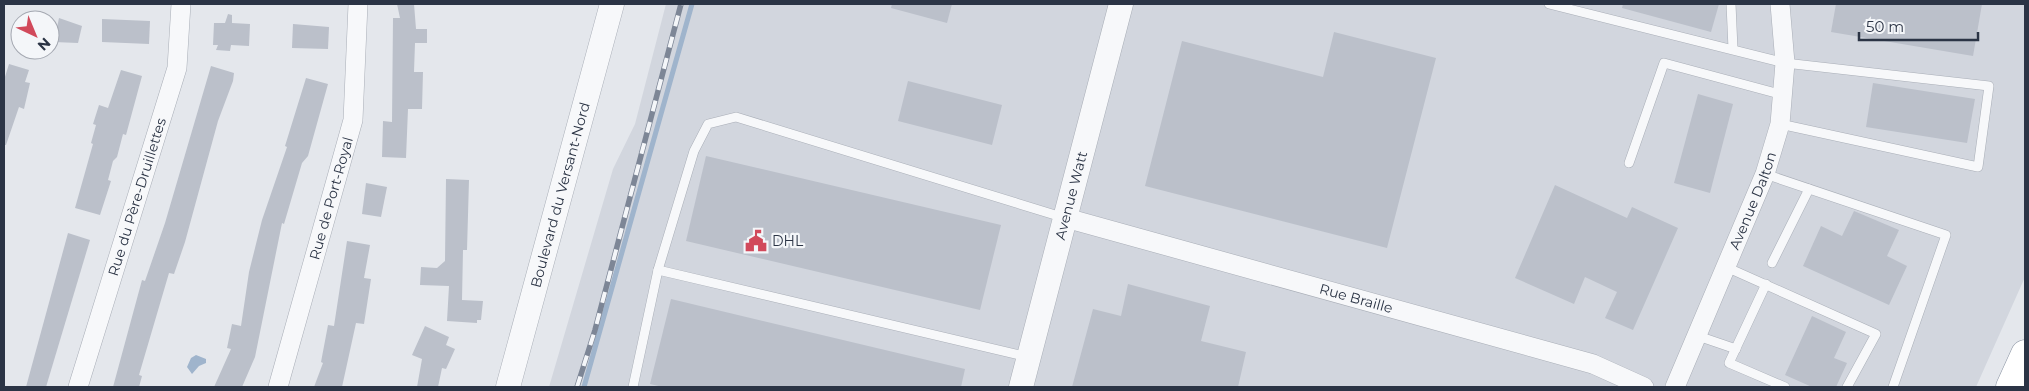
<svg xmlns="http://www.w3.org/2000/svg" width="2029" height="391" font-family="Montserrat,sans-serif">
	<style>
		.built { fill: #d2d6de }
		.water { fill: #9fb4cc }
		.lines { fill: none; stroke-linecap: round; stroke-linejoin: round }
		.stream { stroke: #9fb4cc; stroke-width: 5 }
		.building { fill: #bbc0ca }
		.service-casing { stroke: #a9aeb7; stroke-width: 10 }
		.minor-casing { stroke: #a9aeb7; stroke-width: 20 }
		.tertiary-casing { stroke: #a9aeb7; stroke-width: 25 }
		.motorway-casing { stroke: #8b94a3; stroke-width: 29 }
		.service { stroke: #f7f8fa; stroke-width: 9 }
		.minor { stroke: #f7f8fa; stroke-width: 19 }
		.tertiary { stroke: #f7f8fa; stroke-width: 24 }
		.motorway { stroke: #fff; stroke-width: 28 }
		.rail-casing { stroke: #7d8696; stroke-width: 5.5 }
		.rail { stroke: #f4f6f9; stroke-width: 4; stroke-dasharray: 11; stroke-linecap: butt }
		.labels { text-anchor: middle; stroke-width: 4.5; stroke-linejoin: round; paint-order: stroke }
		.street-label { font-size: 14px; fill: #2b3445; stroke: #f4f6f9 }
		.poi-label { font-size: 14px; fill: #2b3445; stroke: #f4f6f9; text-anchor: start }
	</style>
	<rect width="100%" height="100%" fill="#e4e7ec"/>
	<path class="built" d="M666,4H2025V277L1976,387H549L613,169L635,124Z"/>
	<path class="water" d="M196,355L206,359V363L199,366L192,374L187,367L191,358Z"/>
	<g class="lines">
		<path class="stream" d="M584,387L692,4"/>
	</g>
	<g class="building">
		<path d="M397,4H414L416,29H427V43H415L414,72H423L422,109H408L406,158L382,157L383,121L392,122L393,18H400Z"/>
		<path d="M892,4H952L947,23L891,8Z"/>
		<path d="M1623,4H1719L1711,32L1622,8Z"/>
		<path d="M1836,4H1982L1973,56L1831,32Z"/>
		<path d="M228,14L232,15V23L250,24L249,46L231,45L230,51L216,50L218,45H213L214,23H225Z"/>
		<path d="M59,18L82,26L78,43L54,42Z"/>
		<path d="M102,19L150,21L149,44L102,42Z"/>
		<path d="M293,24L329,27L328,49L292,48Z"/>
		<path d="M1334,32L1436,58L1387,248L1145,186L1182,41L1323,77Z"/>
		<path d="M9,64L29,70L25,82L30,83L24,109L19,107L6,145H4V80Z"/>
		<path d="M211,66L234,73L233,81L218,121L185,242L174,274L169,273L139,375L142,376L139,387H113L142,280L145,281L165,223Z"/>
		<path d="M121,70L142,76L126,135L123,134L117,157L113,161L108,180L111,181L100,215L75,208L93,144L91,143L96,125L93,124L99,105L108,108Z"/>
		<path d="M306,78L328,84L308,156L302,163L284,224L282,223L255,357L242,387H214L231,349L227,348L232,324L241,326L249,272L262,220L287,147L285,146Z"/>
		<path d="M908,81L1002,105L992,145L898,121Z"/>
		<path d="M1873,83L1975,99L1967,143L1866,127Z"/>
		<path d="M1698,94L1733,104L1710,193L1674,183Z"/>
		<path d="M706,156L1001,225L980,310L686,241Z"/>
		<path d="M446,179L469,180L467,250H463L462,300L483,301L481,320H477V323L447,321L449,286L420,285L421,267L437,268L445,261Z"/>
		<path d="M366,183L387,187L381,217L362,214Z"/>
		<path d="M1555,185L1627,218L1632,207L1678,228L1633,330L1605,318L1617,292L1585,277L1574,304L1515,278Z"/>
		<path d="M1854,211L1899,230L1887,256L1907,266L1889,305L1803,266L1821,226L1842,236Z"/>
		<path d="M68,233L90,240L46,387H26Z"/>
		<path d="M347,241L370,245L364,278L371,279L364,324L356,323L342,387H314L323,363L321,362L328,325L334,326Z"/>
		<path d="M1128,284L1210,306L1201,341L1246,352L1238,387H1072L1093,309L1121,316Z"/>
		<path d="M671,299L965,369L961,387H663L650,384Z"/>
		<path d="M1812,316L1846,332L1834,358L1847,363L1836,387H1812L1785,375Z"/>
		<path d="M425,326L449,337L446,345L455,349L446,369L442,368L438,387H417L422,359L412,355Z"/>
	</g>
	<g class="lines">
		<g class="service-casing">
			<g id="service">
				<path d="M1549,4L1785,63L1989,86L1978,167L1780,124"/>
				<path d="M1731,4L1733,49"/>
				<path d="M1629,163L1664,63L1783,95"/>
				<path d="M1765,174L1946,235L1893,387"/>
				<path d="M1772,263L1809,189"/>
				<path d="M1726,267L1876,334L1847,387"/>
				<path d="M658,270L1028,357"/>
				<path d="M1766,284L1729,363L1785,387"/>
				<path d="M1698,336L1736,349"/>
				<path d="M633,387L658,270L694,151L708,124L736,117L1065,218"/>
			</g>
		</g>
		<g class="minor-casing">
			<g id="minor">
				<path id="s1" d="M1066,218L1593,364L1644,387"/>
				<path id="s2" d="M78,387L177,68L181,4"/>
				<path id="s3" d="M278,387L353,120L358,4"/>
				<path id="s4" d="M1675,387L1765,174L1780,124L1785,63L1780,4"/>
			</g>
		</g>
		<g class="tertiary-casing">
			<g id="tertiary">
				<path id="s5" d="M508,387L612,4"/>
				<path id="s6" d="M1021,387L1121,4"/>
			</g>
		</g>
		<g class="motorway-casing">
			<path id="motorway" d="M2010,387L2025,354"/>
		</g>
		<use href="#service" class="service"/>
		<use href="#minor" class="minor"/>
		<use href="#tertiary" class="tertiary"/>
		<use href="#motorway" class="motorway"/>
		<g class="rail-casing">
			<path id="rail" d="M577,387L595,330L681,4"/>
		</g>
		<use href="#rail" class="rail"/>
	</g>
	<defs>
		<g id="civic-bare" transform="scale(1.725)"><path d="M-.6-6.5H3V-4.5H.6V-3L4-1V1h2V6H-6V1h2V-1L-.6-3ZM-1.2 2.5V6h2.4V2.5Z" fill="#d1495b" stroke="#f4f6f9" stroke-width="2.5" paint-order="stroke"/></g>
	</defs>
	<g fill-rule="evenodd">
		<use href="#civic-bare" x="756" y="241"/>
	</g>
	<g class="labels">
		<g class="street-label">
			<text dy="5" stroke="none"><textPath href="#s5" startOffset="199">Boulevard du Versant-Nord</textPath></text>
			<text dy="5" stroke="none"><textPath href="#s6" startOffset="198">Avenue Watt</textPath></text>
			<text dy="5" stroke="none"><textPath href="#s2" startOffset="199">Rue du Père-Druillettes</textPath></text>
			<text dy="5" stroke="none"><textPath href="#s3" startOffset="196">Rue de Port-Royal</textPath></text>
			<text dy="5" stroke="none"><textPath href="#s4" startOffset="202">Avenue Dalton</textPath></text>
			<text dy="5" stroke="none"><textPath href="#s1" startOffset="301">Rue Braille</textPath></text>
		</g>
		<g class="poi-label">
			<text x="772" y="246">DHL</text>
		</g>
	</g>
	<rect width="2029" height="391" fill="none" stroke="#2b3445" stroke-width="10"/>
	<g transform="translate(35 35) rotate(136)"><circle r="24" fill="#f4f6f9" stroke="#a4a8b1"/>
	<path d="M0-4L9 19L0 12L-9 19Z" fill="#d1495b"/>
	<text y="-8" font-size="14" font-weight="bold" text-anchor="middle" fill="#2b3445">N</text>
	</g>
	<path d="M1859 32v8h119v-8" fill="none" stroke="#2b3445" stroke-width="2.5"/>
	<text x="1866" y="32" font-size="15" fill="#2b3445" stroke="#f4f6f9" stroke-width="4" paint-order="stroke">50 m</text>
</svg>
